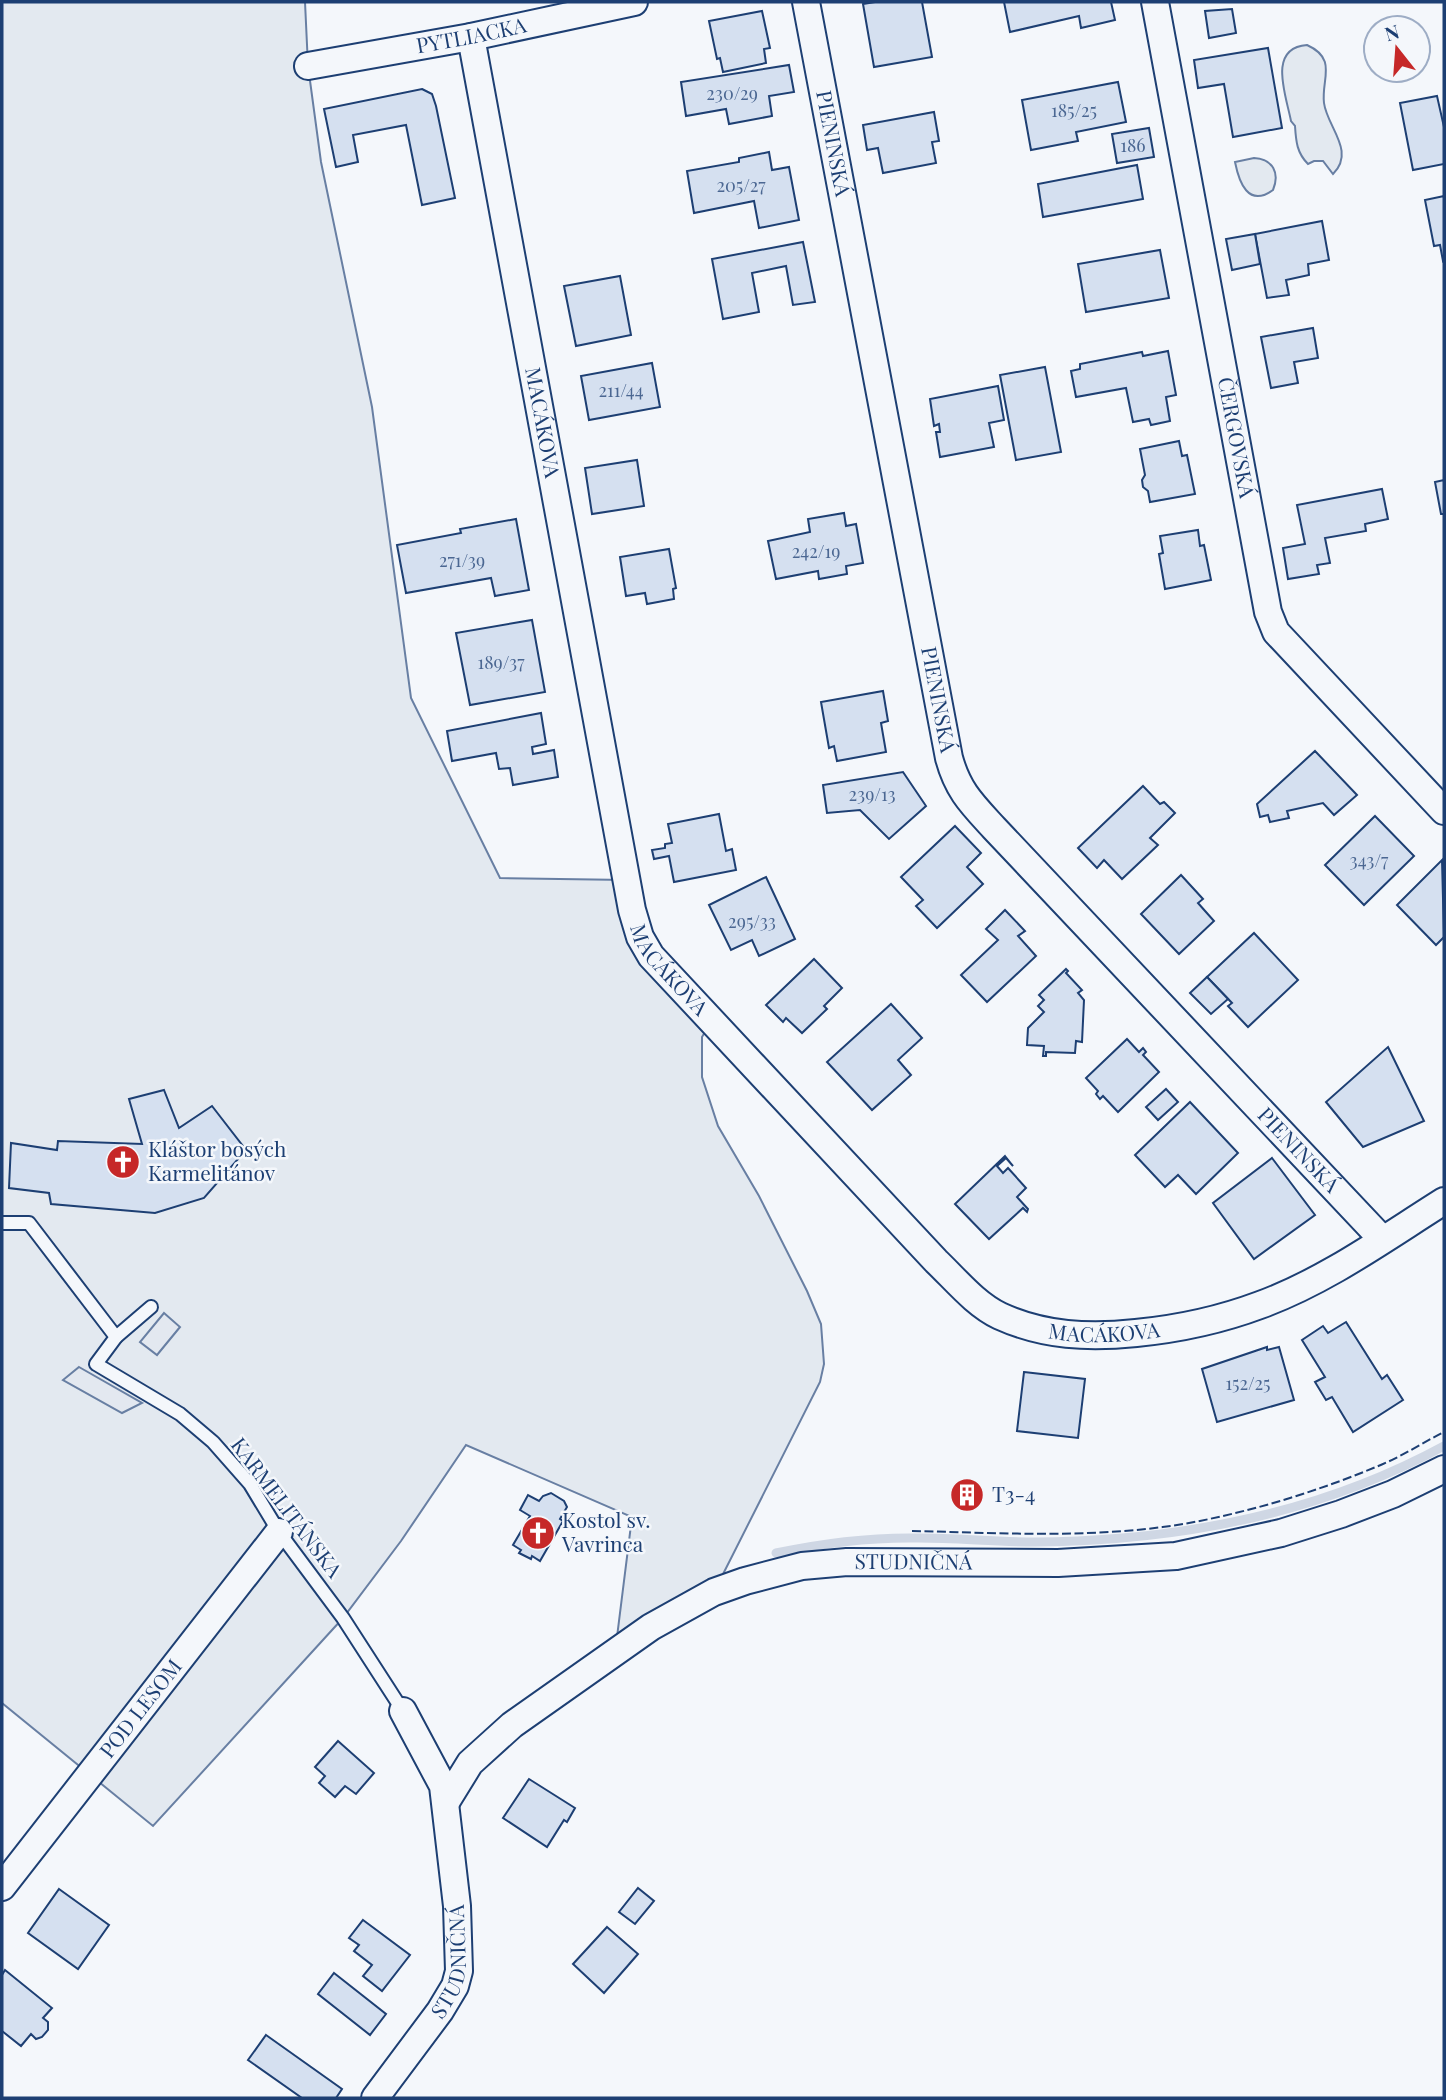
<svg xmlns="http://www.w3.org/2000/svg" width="1446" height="2100" font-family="'Playfair Display',serif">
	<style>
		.green { fill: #e3e9f0; stroke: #687fa3; stroke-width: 2 }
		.parking { fill: #e3e8f0; stroke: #687fa3; stroke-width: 2 }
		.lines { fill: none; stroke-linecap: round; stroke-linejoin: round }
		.stream { stroke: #cfd7e4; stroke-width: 9 }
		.building { fill: #d5e0f0; stroke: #1d3f73; stroke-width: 2 }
		.service-casing { stroke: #1d3f73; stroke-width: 16 }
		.minor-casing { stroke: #1d3f73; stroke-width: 30 }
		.service { stroke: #f4f7fb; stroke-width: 12 }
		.minor { stroke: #f4f7fb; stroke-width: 26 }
		.fence { stroke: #1d3f73; stroke-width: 2; stroke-dasharray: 9 3.5; stroke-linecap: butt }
		.labels { text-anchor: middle; stroke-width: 5; stroke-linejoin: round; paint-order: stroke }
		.number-label { font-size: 18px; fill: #4b6792 }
		.street-label { font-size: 21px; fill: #1d3f73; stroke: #f4f7fb }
		.poi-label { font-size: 21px; fill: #1d3f73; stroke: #f4f7fb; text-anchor: start }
	</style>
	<rect width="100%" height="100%" fill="#f4f7fb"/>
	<g class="green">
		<path d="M2,2H305L308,66L321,162L372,407L411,698L500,878L627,880L632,910L711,1022L702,1037V1077L718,1126L759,1196L807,1291L821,1324L824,1364L820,1382L714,1592L615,1653L632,1517L466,1445L401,1541L343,1618L153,1826L2,1703Z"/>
		<path d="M1307,45C1338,59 1321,79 1324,103C1327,127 1356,151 1333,174L1323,161H1314L1308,164C1297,153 1296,142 1295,126L1291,121C1286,95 1267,48 1307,45Z"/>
		<path d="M1254,158C1273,159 1280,173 1273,190C1248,208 1239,182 1235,162Z"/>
	</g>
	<g class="parking">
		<path d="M164,1313L180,1327L157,1355L140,1342Z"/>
		<path d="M79,1367L142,1403L122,1413L63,1380Z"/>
	</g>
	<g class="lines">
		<path class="stream" d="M776,1553C823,1543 870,1537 919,1538C957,1538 996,1542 1035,1542C1176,1541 1319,1514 1444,1446"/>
	</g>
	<g class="building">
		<path d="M875,2H922L932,57L874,67L863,4Z"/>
		<path d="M1004,2H1111L1115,20L1081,28L1079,16L1010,32Z"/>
		<path d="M1232,9L1236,33L1209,38L1205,11Z"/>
		<path d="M762,11L770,48L764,49L766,63L723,72L720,58L717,59L709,21Z"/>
		<path d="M1268,48L1282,128L1233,137L1224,84L1198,88L1194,60Z"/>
		<path d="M789,65L794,92L769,96L772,116L729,124L726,109L686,116L681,82Z"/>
		<path d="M1118,82L1126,122L1076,132L1078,141L1031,150L1022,100Z"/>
		<path d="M422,89L432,94L436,106L455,198L422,205L406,125L353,135L358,162L336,167L324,109Z"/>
		<path d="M1437,96L1444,127V164L1413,170L1400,103Z"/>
		<path d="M934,112L939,141L932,142L936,163L883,173L878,148L867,150L863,125Z"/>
		<path d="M1149,128L1154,157L1117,163L1112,134Z"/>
		<path d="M769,152L772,170L789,167L799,220L759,228L754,201L694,213L687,171L739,162V158Z"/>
		<path d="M1137,165L1143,199L1043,217L1038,184Z"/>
		<path d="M1444,196V260L1443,261L1440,245L1434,246L1425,200Z"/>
		<path d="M1322,221L1329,260L1308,264L1309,275L1286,280L1289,295L1267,298L1255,234Z"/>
		<path d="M1255,234L1260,264L1232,270L1226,239Z"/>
		<path d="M803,242L815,302L793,305L786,266L752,273L759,312L723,319L712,259Z"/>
		<path d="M1160,250L1169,298L1086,312L1078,264Z"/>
		<path d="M620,276L631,335L576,346L564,286Z"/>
		<path d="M1313,328L1318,358L1294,362L1298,383L1271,388L1261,337Z"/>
		<path d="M1168,351L1176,395L1166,397L1170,421L1151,425L1149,419L1133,422L1126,388L1076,397L1071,371L1080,369V364L1142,352L1143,356Z"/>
		<path d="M652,363L660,407L589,420L581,376Z"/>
		<path d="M1045,367L1061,452L1016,460L1000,375Z"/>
		<path d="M998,386L1004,420L989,423L994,447L940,457L936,432H940L939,424L934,426L930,399Z"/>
		<path d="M1179,441L1182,456L1187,455L1195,494L1150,502L1148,491L1143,487L1142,480L1145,475L1140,449Z"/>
		<path d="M637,460L644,506L592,514L585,468Z"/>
		<path d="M1444,480V514H1441L1435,482Z"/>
		<path d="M1382,489L1388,519L1365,524L1366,531L1325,538L1330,563L1317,565L1319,574L1288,579L1283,548L1305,544L1297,505Z"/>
		<path d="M844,513L846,526L856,524L863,563L846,566L847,574L819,579L818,571L776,579L768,541L810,532L808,519Z"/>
		<path d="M516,519L529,590L495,596L491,578L406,593L397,545L461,533L460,529Z"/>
		<path d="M1198,530L1200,546L1204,545L1211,580L1165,589L1159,554L1163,553L1160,536Z"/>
		<path d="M669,549L676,588L673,589L674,599L647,604L645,593L626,596L620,557Z"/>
		<path d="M532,620L545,692L470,705L456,633Z"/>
		<path d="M883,691L888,721L881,723L886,752L837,761L834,746L829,748L821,702Z"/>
		<path d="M541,713L546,744L532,747L533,754L554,750L558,777L513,785L510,768L499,769L496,753L452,761L447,731Z"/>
		<path d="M1315,751L1357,795L1334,815L1323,803L1287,811L1289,818L1270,822L1268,815L1260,817L1257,804Z"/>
		<path d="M903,772L926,806L889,839L860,810L827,813L823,785Z"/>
		<path d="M1143,786L1160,804L1164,802L1175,813L1150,838L1158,845L1122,879L1104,860L1097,868L1078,848Z"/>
		<path d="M719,814L726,851L732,849L736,870L674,882L669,856L654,859L652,850L665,848V844L672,843L668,824Z"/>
		<path d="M1375,816L1414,856L1364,905L1325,865Z"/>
		<path d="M955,826L981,853L967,867L983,884L937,928L916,906L923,900L901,877Z"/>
		<path d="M1442,860L1444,937L1436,945L1397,905Z"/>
		<path d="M1181,875L1203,899L1198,903L1214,921L1179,954L1141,914Z"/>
		<path d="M766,877L795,939L759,956L752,940L731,950L709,905Z"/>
		<path d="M1005,910L1025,931L1018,936L1036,956L987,1002L961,975L998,940L986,929Z"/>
		<path d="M1254,933L1298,980L1248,1027L1228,1006L1232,1003L1207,977Z"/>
		<path d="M814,959L842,988L824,1006L827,1009L802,1033L786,1018L783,1022L766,1005Z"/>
		<path d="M1066,969L1068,971L1066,973L1082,990L1078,993L1084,1000L1082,1042L1076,1041L1075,1053L1046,1052V1056H1043L1044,1046L1027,1045L1028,1028L1044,1012L1038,1006L1044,1000L1039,995Z"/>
		<path d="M1207,977L1228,999L1211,1014L1190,993Z"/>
		<path d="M891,1004L922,1038L898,1060L911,1075L872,1110L827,1062Z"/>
		<path d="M1127,1039L1139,1052L1143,1048L1146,1052L1143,1055L1159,1072L1118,1112L1103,1096L1100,1099L1096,1094L1098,1091L1086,1078Z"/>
		<path d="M1388,1047L1424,1121L1363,1147L1326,1102Z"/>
		<path d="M1166,1089L1178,1102L1158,1120L1146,1107Z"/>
		<path d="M164,1090L179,1128L212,1106L246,1150L204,1198L155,1213L51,1204L49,1193L9,1188L11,1143L57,1150L58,1141L142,1144L129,1099Z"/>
		<path d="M1190,1102L1238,1153L1196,1194L1178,1175L1165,1187L1135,1155Z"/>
		<path d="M1005,1156L1013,1166L1006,1158L997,1166L1003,1173L1008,1168L1026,1188L1017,1197L1028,1209L1027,1212L1023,1208L989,1239L955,1204Z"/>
		<path d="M1272,1158L1315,1215L1254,1259L1213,1203Z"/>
		<path d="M1346,1322L1382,1379L1387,1375L1403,1400L1353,1432L1332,1397L1326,1400L1315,1382L1325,1377L1302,1340L1323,1326L1328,1333Z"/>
		<path d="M1267,1347V1350L1279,1347L1294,1400L1217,1422L1202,1369Z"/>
		<path d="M1024,1372L1085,1379L1078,1438L1017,1431Z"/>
		<path d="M956,1487L978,1489L977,1503L955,1502Z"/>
		<path d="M551,1493L564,1501L567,1507L560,1519L563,1521L540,1561L532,1556L531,1559L519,1553L521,1550L513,1545L530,1516L520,1510L528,1495L539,1501L543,1496Z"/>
		<path d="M338,1741L374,1773L356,1794L345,1786L335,1797L319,1783L325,1776L315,1767Z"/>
		<path d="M529,1779L575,1808L567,1822L564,1820L547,1847L503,1818Z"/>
		<path d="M638,1888L654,1901L635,1924L619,1912Z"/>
		<path d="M59,1889L109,1925L78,1969L28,1933Z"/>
		<path d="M363,1920L410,1955L382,1991L363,1976L372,1965L354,1951L359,1945L349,1938Z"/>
		<path d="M607,1927L638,1954L604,1993L573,1964Z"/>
		<path d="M5,1970L52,2008L43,2018L48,2022V2030L42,2037L36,2039L31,2034L21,2046L2,2031V1975Z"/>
		<path d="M334,1973L386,2014L370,2035L318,1994Z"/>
		<path d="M266,2035L342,2089L336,2098H302L248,2060Z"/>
	</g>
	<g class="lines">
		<g class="service-casing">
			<g id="service">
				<path d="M2,1223H29L116,1337L96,1364L180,1414L213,1442L250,1484L279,1532L343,1618L403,1711"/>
				<path d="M116,1337L151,1307"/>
			</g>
		</g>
		<g class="minor-casing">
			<g id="minor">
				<path id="s1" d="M806,2L949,758C958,791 972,804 994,828L1382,1239"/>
				<path id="s2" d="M1155,2L1268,612L1276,632L1444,811"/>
				<path id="s3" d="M471,37L632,910L640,937L651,956L936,1261C956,1280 975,1304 1000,1316C1044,1336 1089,1338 1136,1333C1177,1329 1220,1320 1260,1305C1326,1281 1385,1238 1444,1201"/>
				<path id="s4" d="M308,66L471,37L634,2"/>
				<path id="s5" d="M446,1802L470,1763L512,1725L651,1627L714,1592L745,1581L802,1566L847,1562L1058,1563L1176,1556L1281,1533L1341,1514L1393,1494L1444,1469"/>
				<path id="s6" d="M2,1887L279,1532"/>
				<path id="s7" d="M375,2098L440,2011L455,1986L459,1971L457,1906L443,1786L403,1711"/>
			</g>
		</g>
		<use href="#service" class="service"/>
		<use href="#minor" class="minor"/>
		<path class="fence" d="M912,1531C1004,1533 1098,1539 1189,1523C1254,1511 1322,1490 1383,1464C1404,1455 1424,1442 1444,1432"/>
	</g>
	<defs>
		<g id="church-disc" transform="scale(1.75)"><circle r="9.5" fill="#c62828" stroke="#f4f7fb"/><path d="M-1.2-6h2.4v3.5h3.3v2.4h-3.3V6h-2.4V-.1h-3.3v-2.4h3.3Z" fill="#fff"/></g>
		<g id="building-disc" transform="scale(1.75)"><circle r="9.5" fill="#c62828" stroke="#f4f7fb"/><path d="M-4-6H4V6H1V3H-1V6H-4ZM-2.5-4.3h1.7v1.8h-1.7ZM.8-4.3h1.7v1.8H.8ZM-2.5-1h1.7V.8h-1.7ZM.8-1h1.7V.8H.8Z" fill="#fff"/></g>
	</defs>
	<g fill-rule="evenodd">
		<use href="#church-disc" x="123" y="1162"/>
		<use href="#building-disc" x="967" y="1495"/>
		<use href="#church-disc" x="538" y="1533"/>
	</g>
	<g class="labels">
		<g class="number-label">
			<text x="732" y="100">230/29</text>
			<text x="1074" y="117">185/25</text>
			<text x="1133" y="152">186</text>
			<text x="741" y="192">205/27</text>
			<text x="621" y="397">211/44</text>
			<text x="816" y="558">242/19</text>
			<text x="462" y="567">271/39</text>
			<text x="501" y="669">189/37</text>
			<text x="872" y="801">239/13</text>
			<text x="1369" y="867">343/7</text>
			<text x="752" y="928">295/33</text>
			<text x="1248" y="1390">152/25</text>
		</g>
		<g class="street-label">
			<text dy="7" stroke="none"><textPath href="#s4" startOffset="166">PYTLIACKA</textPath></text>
			<text dy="7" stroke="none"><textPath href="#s1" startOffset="144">PIENINSKÁ</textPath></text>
			<text dy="7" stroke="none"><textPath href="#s3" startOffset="392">MACÁKOVA</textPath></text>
			<text dy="7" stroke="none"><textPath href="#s2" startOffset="443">ČERGOVSKÁ</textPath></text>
			<text dy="7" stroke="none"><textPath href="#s1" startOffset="710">PIENINSKÁ</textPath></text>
			<text dy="7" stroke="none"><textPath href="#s3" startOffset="959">MACÁKOVA</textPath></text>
			<text dy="7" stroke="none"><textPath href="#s1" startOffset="1297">PIENINSKÁ</textPath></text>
			<text dy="7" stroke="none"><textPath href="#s3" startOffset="1547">MACÁKOVA</textPath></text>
			<text transform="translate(286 1508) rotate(53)" y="7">KARMELITÁNSKA</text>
			<text dy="7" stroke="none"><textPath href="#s5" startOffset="548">STUDNIČNÁ</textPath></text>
			<text dy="7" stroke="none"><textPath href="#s6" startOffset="226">POD LESOM</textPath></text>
			<text dy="7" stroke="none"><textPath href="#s7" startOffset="161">STUDNIČNÁ</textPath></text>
		</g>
		<g class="poi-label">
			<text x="148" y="1157">Kláštor bosých<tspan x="148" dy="24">Karmelitánov</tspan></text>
			<text x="992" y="1502">T3-4</text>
			<text x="562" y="1528">Kostol sv.<tspan x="562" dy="24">Vavrinca</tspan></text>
		</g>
	</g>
	<rect width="1446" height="2100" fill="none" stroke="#1d3f73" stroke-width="7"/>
	<g transform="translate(1397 49) rotate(343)"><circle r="33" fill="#f4f7fb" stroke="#9eadc5" stroke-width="2"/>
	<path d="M0-5L12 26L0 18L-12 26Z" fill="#c62828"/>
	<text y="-10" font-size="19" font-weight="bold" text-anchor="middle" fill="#1d3f73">N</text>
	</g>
</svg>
